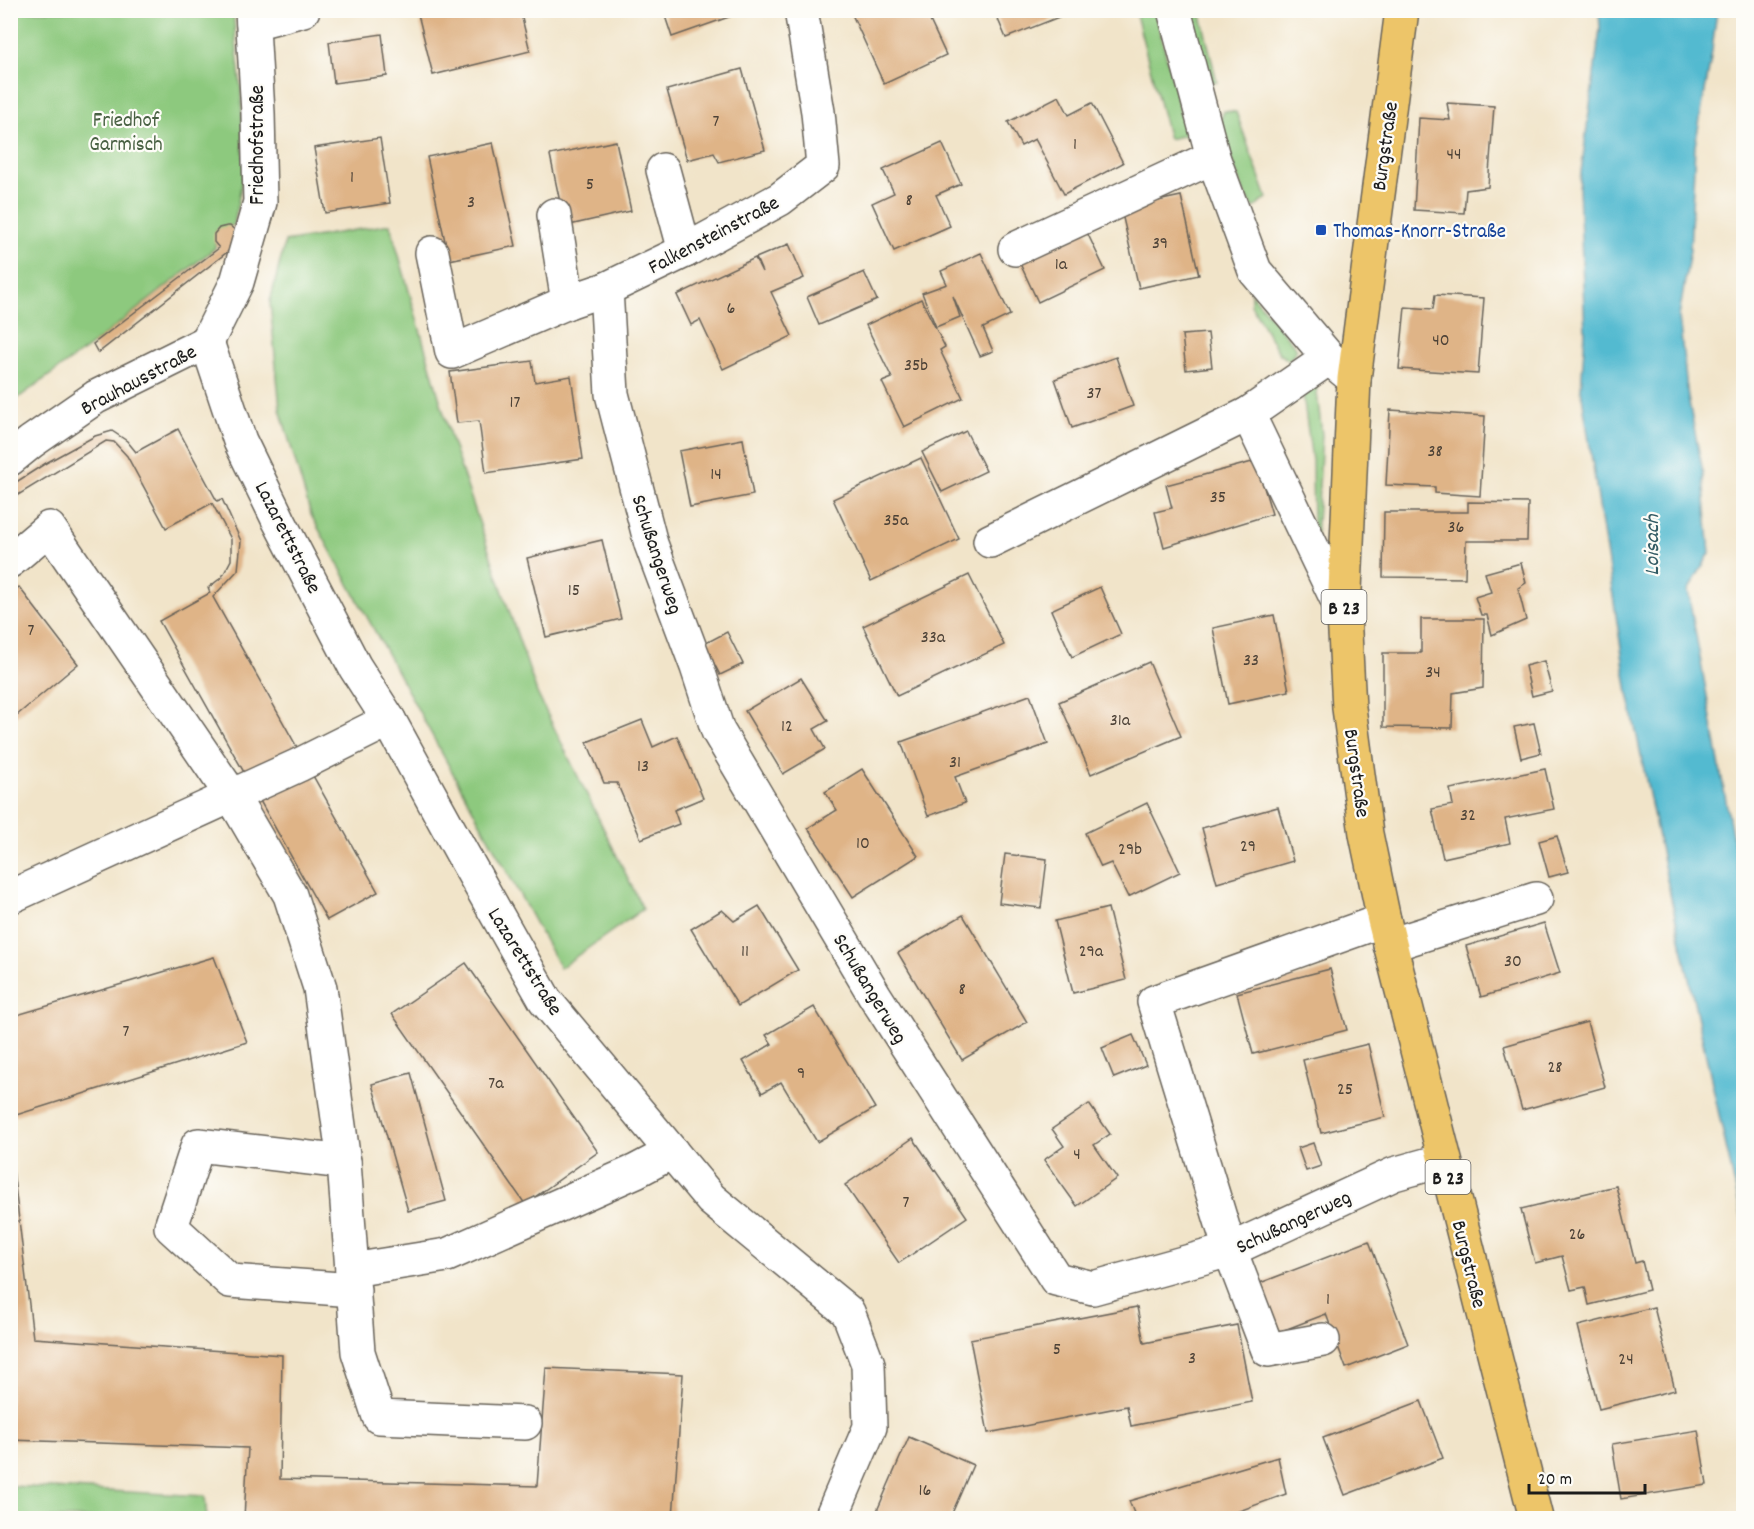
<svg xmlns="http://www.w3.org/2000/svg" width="1754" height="1529" font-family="Dekko,sans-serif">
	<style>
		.green { fill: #8dc97e; stroke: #54724d; stroke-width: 1.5 }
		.water { fill: #52bad0; stroke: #376b76; stroke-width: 1.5 }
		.building { fill: #dfb487 }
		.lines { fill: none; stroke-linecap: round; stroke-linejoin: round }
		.minor-casing { stroke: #676259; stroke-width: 36 }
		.major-casing { stroke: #676259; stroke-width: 36 }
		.minor { stroke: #fff; stroke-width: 33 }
		.major { stroke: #edc569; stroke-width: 33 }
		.transit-dot { fill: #1a4fb4; stroke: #fdfcf7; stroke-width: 2 }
		.labels { text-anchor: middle; stroke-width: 4.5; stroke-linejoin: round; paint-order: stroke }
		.number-label { font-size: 18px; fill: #4d4237 }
		.shield { fill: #fdfcf7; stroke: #605f5e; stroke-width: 1.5 }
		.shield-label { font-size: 20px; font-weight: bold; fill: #1c1c1c }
		.park-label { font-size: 21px; fill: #496143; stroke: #fdfcf7 }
		.street-label { font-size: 21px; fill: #1c1c1c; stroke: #fdfcf7 }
		.transit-label { font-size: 21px; fill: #164399; stroke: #fdfcf7; text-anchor: start }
		.water-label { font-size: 22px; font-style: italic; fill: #325b64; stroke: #fdfcf7 }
	</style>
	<rect width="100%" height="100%" fill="#fdfcf7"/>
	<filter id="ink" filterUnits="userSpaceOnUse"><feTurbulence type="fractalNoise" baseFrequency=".0167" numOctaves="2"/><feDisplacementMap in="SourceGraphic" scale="12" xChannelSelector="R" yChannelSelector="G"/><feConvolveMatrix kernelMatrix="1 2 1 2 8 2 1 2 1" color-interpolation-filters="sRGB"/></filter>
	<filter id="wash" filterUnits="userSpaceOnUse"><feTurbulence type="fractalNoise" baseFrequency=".008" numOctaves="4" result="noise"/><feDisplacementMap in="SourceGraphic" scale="24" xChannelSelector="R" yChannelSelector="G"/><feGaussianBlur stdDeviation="1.35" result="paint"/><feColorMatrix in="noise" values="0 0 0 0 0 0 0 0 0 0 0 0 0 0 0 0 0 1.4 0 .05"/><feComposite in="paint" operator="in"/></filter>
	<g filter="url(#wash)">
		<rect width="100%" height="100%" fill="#f1e4c9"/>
		<g class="green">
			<path d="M11,11H233L241,90L244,169L234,225L216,231L215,248L93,344L11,403Z"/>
			<path d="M1135,11H1155L1186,135L1169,139Z"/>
			<path d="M1184,11H1200L1217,82L1206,83Z"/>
			<path d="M1224,111L1236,112L1267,198L1254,208L1245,195L1218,126Z"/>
			<path d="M390,224L451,439L537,693L643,909L560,968L311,515L280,409L270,302L285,242Z"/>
			<path d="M1251,293L1297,349L1289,361L1279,353L1251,305Z"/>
			<path d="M1316,384L1322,435L1316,540L1313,532L1312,461L1302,387Z"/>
			<path d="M11,1486L205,1496L207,1518H11Z"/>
		</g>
		<path class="water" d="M1599,11H1717L1711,58L1695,146L1690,250L1679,317L1688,398L1702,467L1710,553L1688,591L1743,895V1223L1664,866L1628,693L1581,389L1585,332L1579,188L1600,29Z"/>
		<g id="blocks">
			<g class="building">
				<path d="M417,10H520L530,51L433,75Z"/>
				<path d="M663,10H746V11L672,37Z"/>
				<path d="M850,10H925L946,55L884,84Z"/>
				<path d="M994,10H1074V11L1006,38Z"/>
				<path d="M382,34L387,76L334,83L329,42Z"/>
				<path d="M742,69L765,150L719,162L714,153L687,160L667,90Z"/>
				<path d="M1059,96L1069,115L1092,103L1123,163L1064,194L1035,139L1021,146L1008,122Z"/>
				<path d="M1447,103L1494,106L1488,187L1466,190L1464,213L1414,210L1419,118L1450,120Z"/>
				<path d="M380,138L390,203L325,213L314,148Z"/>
				<path d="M616,141L631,211L565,226L550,155Z"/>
				<path d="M493,143L516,246L449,260L427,157Z"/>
				<path d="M942,143L961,184L936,195L950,226L894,251L872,203L894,193L883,170Z"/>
				<path d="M1181,196L1199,275L1139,288L1121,209Z"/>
				<path d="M1083,224L1105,270L1038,302L1016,255Z"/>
				<path d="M227,226H230L236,231L231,249L98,353L93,344L219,248L214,242V234L219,228Z"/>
				<path d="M789,244L804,278L771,292L792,336L723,369L700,320L691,325L677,295L755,258L762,272L756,258Z"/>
				<path d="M981,253L1010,315L983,328L993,351L980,356L953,296L960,317L936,327L922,293L947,284L941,271Z"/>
				<path d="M864,272L877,300L819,325L807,297Z"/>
				<path d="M1435,295L1484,298L1478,374L1399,369L1405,307L1433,309Z"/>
				<path d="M921,299L945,347L940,350L963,398L904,427L882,382L892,378L866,325Z"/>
				<path d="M1208,333L1212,367L1186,370L1182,335Z"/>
				<path d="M1116,357L1133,406L1072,428L1055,379Z"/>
				<path d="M532,361L535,382L571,376L583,459L486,473L479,421L457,423L450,372Z"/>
				<path d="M1390,410L1485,416L1480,496L1435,493V487L1386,485Z"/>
				<path d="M178,429L217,501L222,499L241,541L238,570L213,597L378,892L327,920L159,621L210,593L208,588L222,577L231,560V539L212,503L166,528L127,456L114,442L106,441L10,500V486L46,463L95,436L112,431L127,441L136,452Z"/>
				<path d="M966,431L986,471L942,492L922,452Z"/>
				<path d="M743,439L753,495L690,507L679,451Z"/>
				<path d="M921,458L959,539L871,581L833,499Z"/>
				<path d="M1256,461L1272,514L1164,547L1155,512L1172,508L1166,485Z"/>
				<path d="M1468,502L1528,503L1527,541H1466L1465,578L1383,577L1384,512H1468Z"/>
				<path d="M602,540L621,619L546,637L527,558Z"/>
				<path d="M1521,563L1526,583L1518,588L1526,620L1492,635L1487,615H1481L1475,597L1491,592L1485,573Z"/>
				<path d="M969,575L1004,645L897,696L863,626Z"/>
				<path d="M19,587L78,664L10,721V594Z"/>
				<path d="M1100,587L1121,634L1072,657L1051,610Z"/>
				<path d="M1274,615L1289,691L1228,704L1213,628Z"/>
				<path d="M1421,619H1484L1483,688L1453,693L1452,728L1383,727V653H1421Z"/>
				<path d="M727,632L743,664L720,675L704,644Z"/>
				<path d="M1544,661L1552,691L1532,696L1525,666Z"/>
				<path d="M1149,662L1181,736L1091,774L1059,702Z"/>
				<path d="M801,678L828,721L814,729L825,749L783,774L745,711Z"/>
				<path d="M1030,695L1048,744L955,777L965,803L928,816L901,742Z"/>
				<path d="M642,720L653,747L677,736L703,798L674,810L679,824L641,839L617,783H604L587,742Z"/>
				<path d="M1534,723L1541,753L1521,758L1514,727Z"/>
				<path d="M862,769L918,856L853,897L808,828L837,810L825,792Z"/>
				<path d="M1545,769L1554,809L1505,819L1510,843L1443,858L1432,809L1453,805L1450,789Z"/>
				<path d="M1147,803L1180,872L1128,897L1111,863L1101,867L1085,833Z"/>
				<path d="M1278,807L1293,861L1217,883L1202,828Z"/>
				<path d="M1557,836L1568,872L1549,877L1539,841Z"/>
				<path d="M1005,854L1047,859L1041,908L999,903Z"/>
				<path d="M759,906L798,970L738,1006L691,929L722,910L734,921Z"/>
				<path d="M1108,908L1126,980L1073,993L1055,921Z"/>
				<path d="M963,915L1027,1022L962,1060L898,953Z"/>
				<path d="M1544,923L1560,973L1481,997L1466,946Z"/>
				<path d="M214,957L247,1042L10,1117V1017Z"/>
				<path d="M466,963L598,1152L525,1204L392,1014Z"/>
				<path d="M1330,969L1347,1030L1253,1054L1237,993Z"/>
				<path d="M814,1007L875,1108L817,1142L781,1082L762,1093L743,1061L772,1044L766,1035Z"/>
				<path d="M1587,1022L1605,1087L1522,1110L1504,1046Z"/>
				<path d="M1133,1035L1146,1065L1114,1078L1102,1048Z"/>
				<path d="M1368,1044L1385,1117L1321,1133L1303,1060Z"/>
				<path d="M411,1073L446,1201L408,1211L372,1084Z"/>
				<path d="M1089,1104L1110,1134L1094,1145L1117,1178L1077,1206L1044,1160L1064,1146L1052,1129Z"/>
				<path d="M913,1138L967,1217L899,1263L845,1185Z"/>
				<path d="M1313,1143L1321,1166L1306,1171L1298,1148Z"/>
				<path d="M10,1161H12L33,1338L282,1355L280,1479L537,1486L546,1368L683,1374L673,1518H244L248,1448L10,1440Z"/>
				<path d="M1616,1186L1635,1263L1642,1261L1649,1290L1589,1305L1585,1287L1571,1290L1562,1256L1535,1263L1521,1209Z"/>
				<path d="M1369,1241L1408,1344L1346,1368L1326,1314L1279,1332L1260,1283Z"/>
				<path d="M1137,1307L1144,1343L1237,1325L1252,1402L1131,1426L1127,1406L988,1433L970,1339Z"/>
				<path d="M1654,1307L1675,1390L1599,1409L1578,1326Z"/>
				<path d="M1421,1401L1443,1458L1345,1495L1323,1438Z"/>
				<path d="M1698,1430L1707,1485L1621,1499L1612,1444Z"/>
				<path d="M909,1437L973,1465L950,1518H888L876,1513Z"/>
				<path d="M1278,1457L1286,1494L1220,1518H1136L1129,1501Z"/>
			</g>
		</g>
	</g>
	<g filter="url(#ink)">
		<use href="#blocks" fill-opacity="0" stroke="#676259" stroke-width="1.5"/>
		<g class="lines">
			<g class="minor-casing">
				<g id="minor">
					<path d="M1174,10L1213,157L1255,271L1329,358L1354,379"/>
					<path d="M253,23L303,10"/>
					<path d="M663,170L685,251"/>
					<path d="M554,215L568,302"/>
					<path d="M1015,249L1213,157"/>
					<path d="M432,253L452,352L568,302L606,289L685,251L780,199L823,166L818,112L801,10"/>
					<path d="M606,289L612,394L651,544L697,667L718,731L875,996L1056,1279L1093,1288L1230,1250L1394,1174L1444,1160"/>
					<path d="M207,342L240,441L279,521L355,667L389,720L462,853L545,1000L711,1199L848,1312L868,1364L870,1427L831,1518"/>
					<path d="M207,342L237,282L260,202L258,113L252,10"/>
					<path d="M1329,358L1248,414L1344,614"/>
					<path d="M10,459L31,442L96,397L207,342"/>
					<path d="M990,541L1248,414"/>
					<path d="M10,561L49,528L232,796L290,895L320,988L344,1162L358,1352L379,1417L525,1423"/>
					<path d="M10,897L299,765L389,720"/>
					<path d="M1390,945L1536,899"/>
					<path d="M344,1162L198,1145L171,1227L230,1281L354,1290"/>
					<path d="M352,1270L447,1255L636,1171L672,1152"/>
					<path d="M1323,1340L1268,1350L1230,1250L1154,1002L1384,920"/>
				</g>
			</g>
			<g class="major-casing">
				<path id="major" d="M1402,10L1354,379L1344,614L1349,708L1366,834L1384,920L1536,1518"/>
			</g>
			<use href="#minor" class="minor"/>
			<use href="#major" class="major"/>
		</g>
	</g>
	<rect class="transit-dot" x="1315" y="224" width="12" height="12" rx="3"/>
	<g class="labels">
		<g class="number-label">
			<text x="716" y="126">7</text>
			<text x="1075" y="149">1</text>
			<text x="1454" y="159">44</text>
			<text x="352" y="182">1</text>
			<text x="590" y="189">5</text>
			<text x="909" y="205">8</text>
			<text x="471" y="207">3</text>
			<text x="1160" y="248">39</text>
			<text x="1061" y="269">1a</text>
			<text x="731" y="313">6</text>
			<text x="1441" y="345">40</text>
			<text x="916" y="370">35b</text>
			<text x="1094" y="398">37</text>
			<text x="515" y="407">17</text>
			<text x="1435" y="456">38</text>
			<text x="716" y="479">14</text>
			<text x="1218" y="502">35</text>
			<text x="896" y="525">35a</text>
			<text x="1456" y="532">36</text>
			<text x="574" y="595">15</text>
			<text x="31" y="635">7</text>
			<text x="933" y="642">33a</text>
			<text x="1251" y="665">33</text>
			<text x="1433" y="677">34</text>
			<text x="1120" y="725">31a</text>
			<text x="787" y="731">12</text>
			<text x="955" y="767">31</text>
			<text x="643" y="771">13</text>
			<text x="1468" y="820">32</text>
			<text x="863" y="848">10</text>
			<text x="1248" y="851">29</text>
			<text x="1130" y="854">29b</text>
			<text x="745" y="956">11</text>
			<text x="1091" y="956">29a</text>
			<text x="1513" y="966">30</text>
			<text x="962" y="994">8</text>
			<text x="126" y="1036">7</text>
			<text x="1555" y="1072">28</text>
			<text x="801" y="1078">9</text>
			<text x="496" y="1088">7a</text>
			<text x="1345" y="1094">25</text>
			<text x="1077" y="1159">4</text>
			<text x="906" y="1207">7</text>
			<text x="1577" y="1239">26</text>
			<text x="1328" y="1304">1</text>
			<text x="1057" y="1354">5</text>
			<text x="1192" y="1363">3</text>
			<text x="1626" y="1364">24</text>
			<text x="925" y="1495">16</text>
		</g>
		<g class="shield">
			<rect x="1321.5" y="590" width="45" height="34" rx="4.5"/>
			<rect x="1425.5" y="1160" width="45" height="34" rx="4.5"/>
		</g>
		<g class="shield-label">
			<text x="1344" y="614">B 23</text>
			<text x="1448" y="1184">B 23</text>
		</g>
		<g class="park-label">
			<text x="126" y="126">Friedhof<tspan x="126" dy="24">Garmisch</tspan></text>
		</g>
		<g class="street-label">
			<text transform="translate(256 145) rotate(-90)" y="7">Friedhofstraße</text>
			<text transform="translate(1384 146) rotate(-82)" y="7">Burgstraße</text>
			<text transform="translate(713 234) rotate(-28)" y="7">Falkensteinstraße</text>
			<text transform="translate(138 379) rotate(-28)" y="7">Brauhausstraße</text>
			<text transform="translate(289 537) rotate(63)" y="7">Lazarettstraße</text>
			<text transform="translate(658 554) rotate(72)" y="7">Schußangerweg</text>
			<text transform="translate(1358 773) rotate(82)" y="7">Burgstraße</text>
			<text transform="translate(526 961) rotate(58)" y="7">Lazarettstraße</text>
			<text transform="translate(871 988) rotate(59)" y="7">Schußangerweg</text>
			<text transform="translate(1293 1221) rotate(-25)" y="7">Schußangerweg</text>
			<text transform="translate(1470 1264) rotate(76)" y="7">Burgstraße</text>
		</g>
		<g class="transit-label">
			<text x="1333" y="237">Thomas-Knorr-Straße</text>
		</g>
		<g class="water-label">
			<text transform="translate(1650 545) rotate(-90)" y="8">Loisach</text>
		</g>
	</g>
	<rect width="1754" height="1529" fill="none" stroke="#fdfcf7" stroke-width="36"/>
	<path d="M1529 1484v9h116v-9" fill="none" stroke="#1c1c1c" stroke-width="3"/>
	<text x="1538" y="1484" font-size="18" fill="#1c1c1c" stroke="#fdfcf7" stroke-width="4.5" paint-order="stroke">20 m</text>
</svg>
